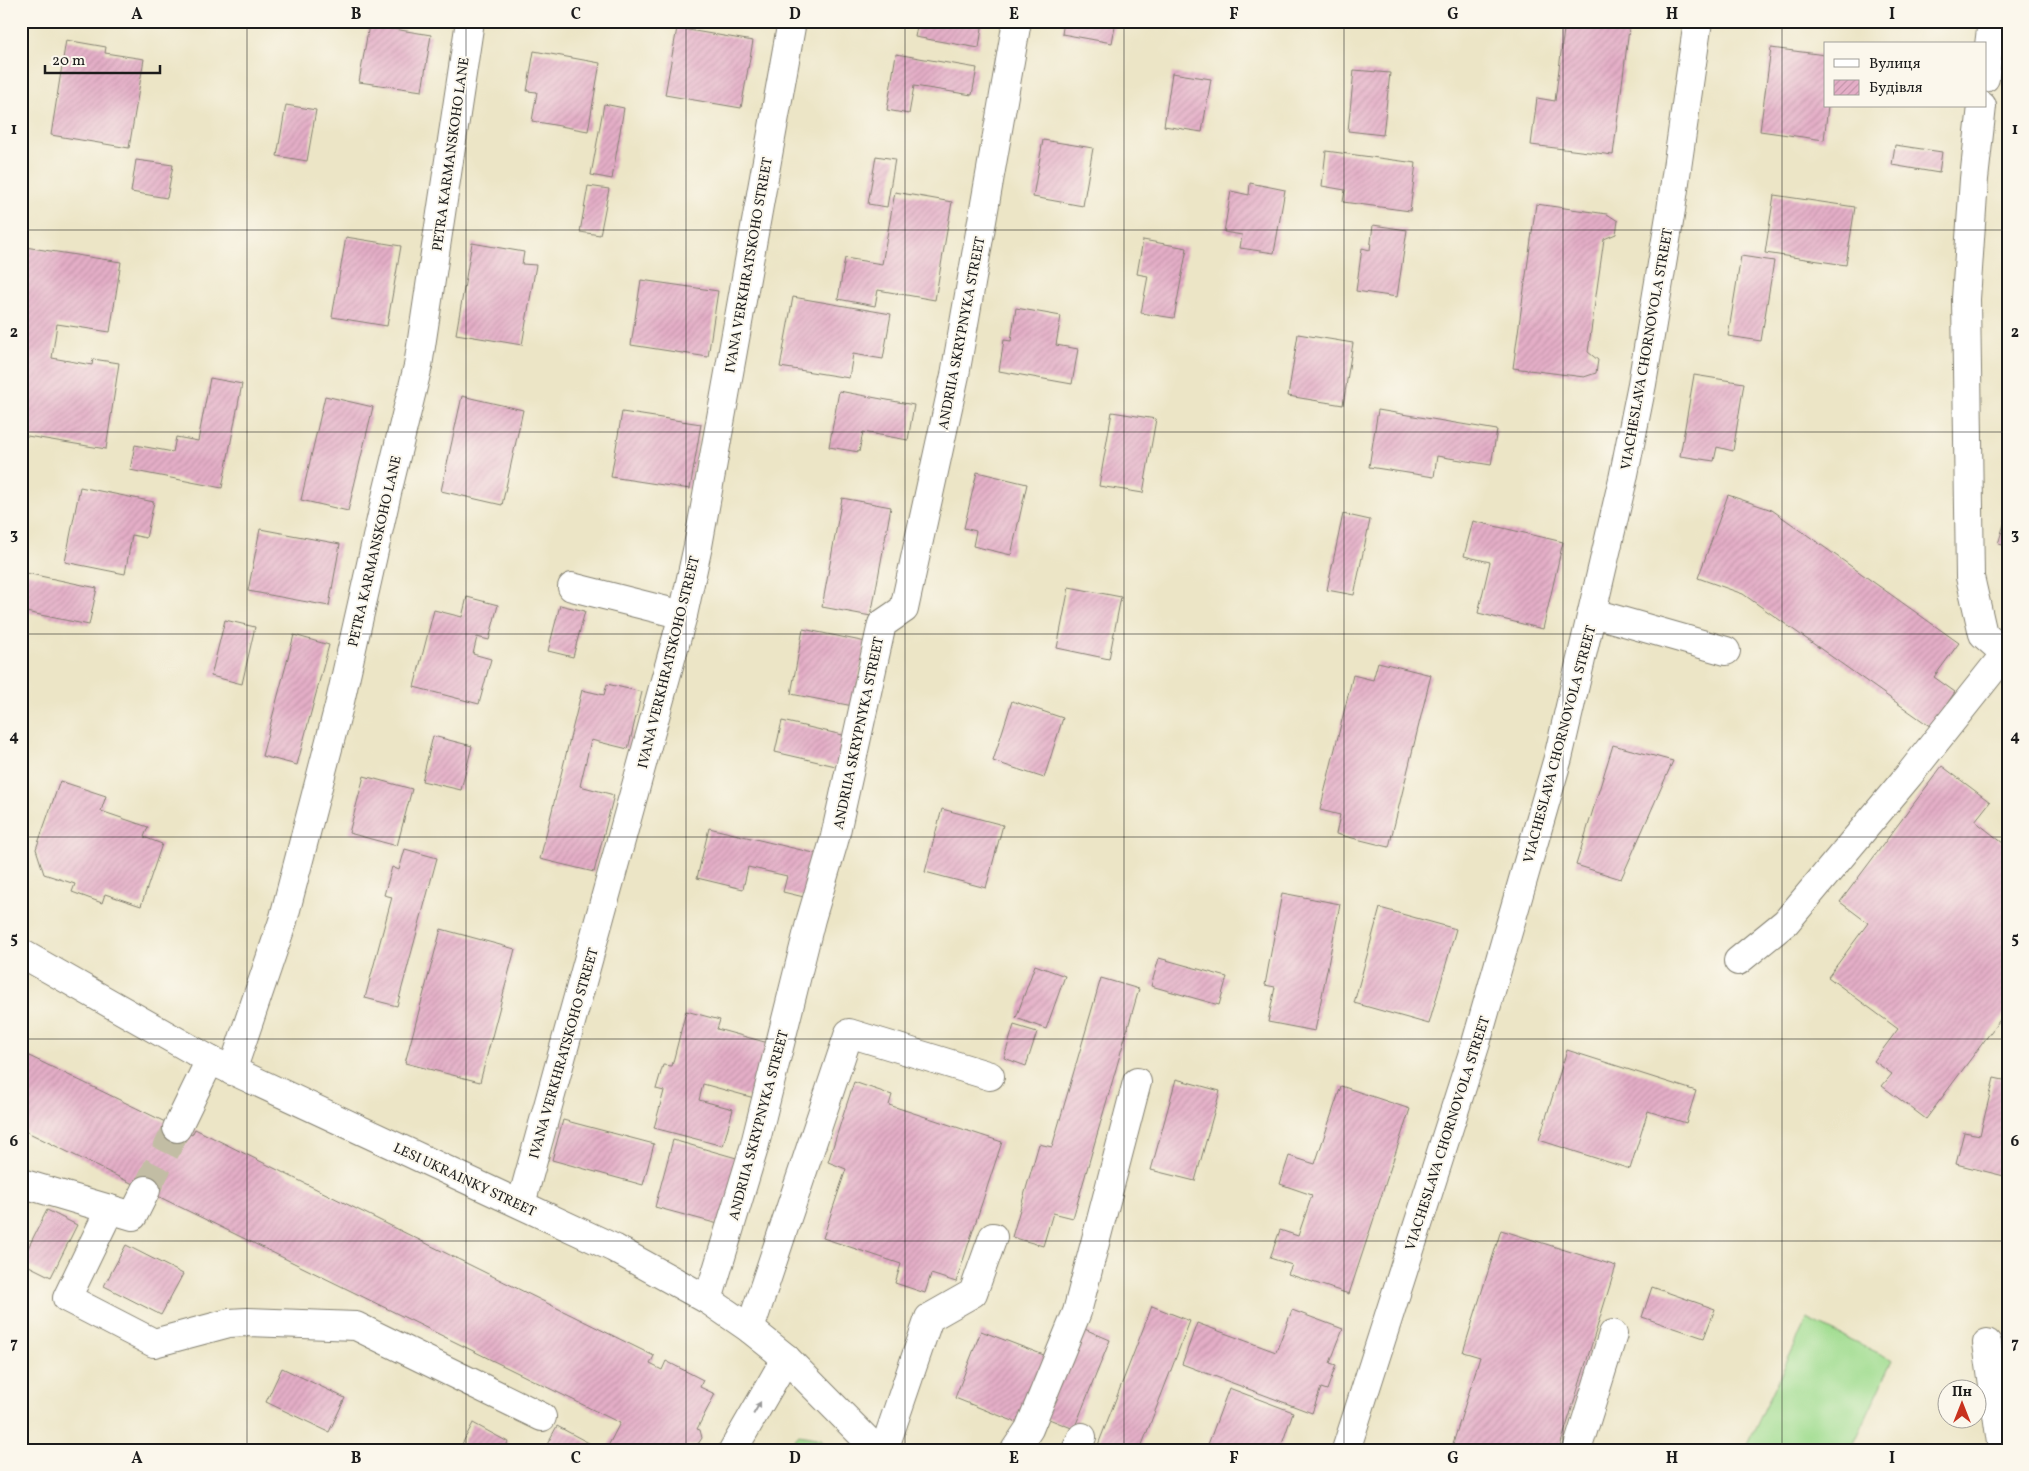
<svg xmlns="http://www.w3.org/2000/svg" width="2029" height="1471" font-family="Vollkorn,serif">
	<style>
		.grass { fill: url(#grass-tufts); stroke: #5e7c56 }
		.pitch { fill: #a1dd91; stroke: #5e7c56 }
		.building { fill: url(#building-hatch) }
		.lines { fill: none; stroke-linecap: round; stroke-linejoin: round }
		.minor-tunnel { stroke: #c2bda4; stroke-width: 28; stroke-dasharray: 28 14; stroke-linecap: butt }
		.minor-casing { stroke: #848071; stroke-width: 30 }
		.minor { stroke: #fff; stroke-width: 28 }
		.oneway { fill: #999 }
		.grid { fill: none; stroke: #1c1c1c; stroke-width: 1; stroke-opacity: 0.55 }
		.labels { text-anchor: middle; stroke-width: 4; stroke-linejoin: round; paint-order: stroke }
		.street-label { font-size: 14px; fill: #1c1c1c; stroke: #fbf7ec }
		.neatline { fill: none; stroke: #1c1c1c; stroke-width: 2 }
		.grid-label { font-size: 16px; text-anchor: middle; font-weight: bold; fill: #1c1c1c }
	</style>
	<defs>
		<pattern id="grass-tufts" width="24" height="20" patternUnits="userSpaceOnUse" patternTransform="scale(1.25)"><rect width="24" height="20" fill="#a1dd91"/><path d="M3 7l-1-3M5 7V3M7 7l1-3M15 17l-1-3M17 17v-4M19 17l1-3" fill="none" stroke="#8abd7c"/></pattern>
		<pattern id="building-hatch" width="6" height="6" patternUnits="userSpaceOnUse" patternTransform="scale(1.25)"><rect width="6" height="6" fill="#e4aec7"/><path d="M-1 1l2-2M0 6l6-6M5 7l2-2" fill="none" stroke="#c395aa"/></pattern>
	</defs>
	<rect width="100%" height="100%" fill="#fbf7ec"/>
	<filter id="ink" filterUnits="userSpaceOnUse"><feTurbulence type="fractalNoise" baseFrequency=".02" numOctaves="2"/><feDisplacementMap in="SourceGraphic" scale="10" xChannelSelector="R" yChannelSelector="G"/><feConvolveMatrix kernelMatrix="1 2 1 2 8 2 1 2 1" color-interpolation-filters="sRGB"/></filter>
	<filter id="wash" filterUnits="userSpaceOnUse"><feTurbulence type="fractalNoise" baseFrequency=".0096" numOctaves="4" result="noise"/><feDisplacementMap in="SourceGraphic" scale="20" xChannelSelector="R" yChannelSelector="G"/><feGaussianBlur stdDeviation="1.12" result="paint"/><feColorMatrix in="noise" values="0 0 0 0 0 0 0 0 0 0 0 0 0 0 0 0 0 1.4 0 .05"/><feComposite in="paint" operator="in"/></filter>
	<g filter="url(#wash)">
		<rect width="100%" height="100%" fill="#ece5c6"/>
		<path class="grass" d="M799,1435L821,1439L831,1450H790L787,1447Z"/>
		<path class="pitch" d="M1807,1319L1893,1360L1851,1450H1745Z"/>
		<g id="blocks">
			<g class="building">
				<path d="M918,21H983L979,48L915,37Z"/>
				<path d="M1064,21H1116L1112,43L1062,34Z"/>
				<path d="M1565,21H1630L1613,155L1531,145L1537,98L1555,101Z"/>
				<path d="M369,25L431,35L422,91L359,82Z"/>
				<path d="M677,28L753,41L741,108L665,95Z"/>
				<path d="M66,40L106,47L105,53L144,59L129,148L51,135Z"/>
				<path d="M1771,48L1825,55V106H1828L1824,140L1760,131Z"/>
				<path d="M534,51L600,63L588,131L532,121L537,92L527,91Z"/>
				<path d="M896,54L977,68L972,95L914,86L909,114L887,110Z"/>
				<path d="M1354,70L1390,73L1383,135L1348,131Z"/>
				<path d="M1172,73L1211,79L1202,132L1164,126Z"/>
				<path d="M604,104L624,108L612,179L591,175Z"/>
				<path d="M286,105L316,110L307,161L277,156Z"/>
				<path d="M1043,140L1093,148L1083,206L1033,197Z"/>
				<path d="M1895,145L1942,152L1939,173L1892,165Z"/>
				<path d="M1326,151L1416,163L1410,211L1343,202L1345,190L1322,186Z"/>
				<path d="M876,156L895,159L887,207L868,204Z"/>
				<path d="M136,160L173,165L167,198L131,192Z"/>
				<path d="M1250,183L1285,190L1274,253L1240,248L1242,235L1224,232L1231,191L1249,195Z"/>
				<path d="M588,186L609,189L600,235L580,232Z"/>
				<path d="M895,192L952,202L935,300L878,290L875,306L838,299L845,258L882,264Z"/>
				<path d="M1774,195L1855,207L1846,265L1765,253Z"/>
				<path d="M1536,204L1607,214L1618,221L1616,234L1604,239L1588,352L1598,360L1596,373L1584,377L1513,368Z"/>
				<path d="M1373,225L1407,230L1397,297L1356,291L1362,248L1370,250Z"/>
				<path d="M346,237L401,246L387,326L332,317Z"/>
				<path d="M1143,240L1187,248L1174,318L1141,313L1148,276L1137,274Z"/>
				<path d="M472,243L524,252L522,264L536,265L522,345L456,334Z"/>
				<path d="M25,247L121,262L110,332L57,324L52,358L92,365L93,359L119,363L106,449L21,435V271Z"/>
				<path d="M1741,256L1774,261L1761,341L1728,336Z"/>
				<path d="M641,280L718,291L708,357L631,345Z"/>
				<path d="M793,297L891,314L883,359L853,354L849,378L780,367Z"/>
				<path d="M1016,308L1061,316L1056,345L1078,349L1072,384L999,371L1004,340L1011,341Z"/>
				<path d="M1298,334L1353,343L1343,405L1288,396Z"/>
				<path d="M1694,375L1744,383L1733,451L1717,447L1714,461L1680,456Z"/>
				<path d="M210,378L242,384L222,488L130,470L135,445L173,452L176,437L198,441Z"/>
				<path d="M839,391L914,405L908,440L863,432L859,452L829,447Z"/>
				<path d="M325,396L373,407L348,511L301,500Z"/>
				<path d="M462,396L523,410L502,505L441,491Z"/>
				<path d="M1378,410L1497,430L1491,465L1437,456L1434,477L1369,467Z"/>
				<path d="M622,412L701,424L690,489L611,477Z"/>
				<path d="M1112,412L1156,419L1143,493L1099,486Z"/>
				<path d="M977,472L1027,484L1011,555L973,546L976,531L964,528Z"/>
				<path d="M80,487L154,502L146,538L132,535L125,574L65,562Z"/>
				<path d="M21,490L27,491L22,516H21Z"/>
				<path d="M1728,495L1772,510L1959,643L1934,677L1955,692L1931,727L1743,594L1698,578Z"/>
				<path d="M842,498L891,507L871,616L822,607Z"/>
				<path d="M2008,511V546L1998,544Z"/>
				<path d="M1343,514L1370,520L1354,595L1327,590Z"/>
				<path d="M1473,521L1563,542L1543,629L1478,613L1490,562L1464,556Z"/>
				<path d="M260,529L340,544L329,606L248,591Z"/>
				<path d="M21,572L97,588L89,625L21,611Z"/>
				<path d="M1069,587L1121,597L1109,659L1057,648Z"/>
				<path d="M467,597L498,605L489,640L477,637L473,654L491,659L479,704L414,687L434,610L462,617Z"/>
				<path d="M560,605L585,611L573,657L548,651Z"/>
				<path d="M225,620L255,627L242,684L211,676Z"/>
				<path d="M803,629L866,642L853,706L791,694Z"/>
				<path d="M294,635L329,645L297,765L262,756Z"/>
				<path d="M1378,662L1431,675L1389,847L1336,834L1340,815L1320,810L1353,675L1373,680Z"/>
				<path d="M607,684L642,692L628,749L591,740L580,786L614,795L594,872L540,859L582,690L604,695Z"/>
				<path d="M1012,701L1063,718L1044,778L993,761Z"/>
				<path d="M782,721L847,736L840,767L775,752Z"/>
				<path d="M433,736L472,746L461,790L422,781Z"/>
				<path d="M1613,745L1673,761L1621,879L1576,865Z"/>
				<path d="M1942,766L1990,802L1975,821L2008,847V1009L1926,1119L1882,1086L1892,1074L1874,1061L1898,1029L1828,977L1868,923L1840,902Z"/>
				<path d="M364,776L412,789L397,846L349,833Z"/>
				<path d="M60,781L106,796L101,811L148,827L144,837L162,844L141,906L105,894L102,903L72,892L75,884L44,874L36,849Z"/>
				<path d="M942,809L1003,825L986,888L925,872Z"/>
				<path d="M709,828L818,854L808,898L783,892L787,876L748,867L743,889L697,878Z"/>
				<path d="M405,849L437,858L397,1006L365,998L392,897L384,895L392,867L399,870Z"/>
				<path d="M1282,893L1340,904L1315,1031L1268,1022L1275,987L1265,985Z"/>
				<path d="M1380,908L1456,929L1429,1024L1354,1003Z"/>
				<path d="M441,929L515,949L480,1082L405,1063Z"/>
				<path d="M1159,958L1227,977L1219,1005L1151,986Z"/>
				<path d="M1035,965L1065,976L1046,1029L1016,1018Z"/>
				<path d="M1101,978L1139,989L1073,1218L1053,1213L1043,1246L1012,1237L1039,1144L1052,1147Z"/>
				<path d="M686,1011L720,1020L717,1029L772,1044L758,1099L703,1084L699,1100L733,1109L723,1146L654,1128L664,1091L656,1089L663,1065L672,1066Z"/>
				<path d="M1014,1025L1037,1032L1026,1066L1004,1058Z"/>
				<path d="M1567,1050L1696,1091L1686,1123L1648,1111L1630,1169L1539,1140Z"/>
				<path d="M25,1054L192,1135L195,1129L654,1356L650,1364L662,1370L666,1361L703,1380L700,1387L715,1394L697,1429L700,1430L702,1438L698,1444L691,1446L688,1445L686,1450H606L620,1423L21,1129V1061Z"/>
				<path d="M1994,1078L2008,1081V1177L1956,1164L1964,1132L1980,1135Z"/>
				<path d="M1176,1079L1220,1091L1195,1181L1151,1170Z"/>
				<path d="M854,1082L892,1095L889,1105L1002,1142L956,1282L931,1274L925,1293L895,1283L901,1264L823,1238L846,1169L828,1162Z"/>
				<path d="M1341,1086L1410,1109L1349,1294L1288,1274L1292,1265L1270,1258L1280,1230L1298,1236L1312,1195L1280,1184L1289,1156L1315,1164Z"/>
				<path d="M563,1120L654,1144L643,1185L552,1160Z"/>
				<path d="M673,1140L740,1159L722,1225L655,1207Z"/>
				<path d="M47,1210L77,1225L51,1277L21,1262Z"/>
				<path d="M1501,1230L1616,1266L1559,1450H1451L1480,1357L1463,1352Z"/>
				<path d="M126,1245L183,1274L161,1315L104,1286Z"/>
				<path d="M1652,1287L1715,1309L1704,1338L1642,1317Z"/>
				<path d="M1152,1306L1190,1321L1140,1450H1096Z"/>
				<path d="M1292,1310L1343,1329L1330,1363L1336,1365L1327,1390L1321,1388L1312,1413L1182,1364L1197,1323L1276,1352Z"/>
				<path d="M1080,1327L1110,1340L1074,1429L1044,1417Z"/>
				<path d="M981,1331L1049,1357L1023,1425L955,1398Z"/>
				<path d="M282,1368L345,1398L329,1432L266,1402Z"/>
				<path d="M1229,1388L1293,1412L1280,1450H1206Z"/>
				<path d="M473,1423L508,1442L504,1450H459Z"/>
				<path d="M557,1426L602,1450H544Z"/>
			</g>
		</g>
	</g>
	<g filter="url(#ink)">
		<use href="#blocks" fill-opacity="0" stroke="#848071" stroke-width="1"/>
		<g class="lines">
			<path class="minor-tunnel" d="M146,1190L177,1128"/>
			<g class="minor-casing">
				<g id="minor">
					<path d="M1985,78L1992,21"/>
					<path d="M1982,106L1974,179L1966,299L1970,577L1983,634L2008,656"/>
					<path d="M572,587L683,615"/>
					<path d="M1593,613L1726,651"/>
					<path d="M21,953L210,1060L614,1248L708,1300L750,1329L786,1358L877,1450"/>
					<path d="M1738,961L1786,922L1909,775L2005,654"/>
					<path d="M232,1071L283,921L339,706L387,493L418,366L470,21"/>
					<path d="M177,1128L210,1060"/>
					<path d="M21,1183L133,1216L146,1190"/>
					<path d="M521,1204L683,615L698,546L792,21"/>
					<path d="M110,1209L67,1298L154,1343L229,1323L247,1322L356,1326L542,1417"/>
					<path d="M708,1300L754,1148L811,919L834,841L882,624L904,609L955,375L1017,21"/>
					<path d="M750,1329L849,1033L990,1076"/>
					<path d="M1987,1343L2002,1450"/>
					<path d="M733,1450L786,1358"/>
					<path d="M884,1450L929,1318L973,1293L993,1237"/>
					<path d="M1015,1450L1029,1429L1077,1312L1137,1082"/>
					<path d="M1076,1450L1082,1437"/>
					<path d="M1346,1450L1476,1043L1558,758L1623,479L1642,384L1671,210L1698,21"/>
					<path d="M1577,1450L1613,1334"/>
				</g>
			</g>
			<use href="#minor" class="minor"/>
		</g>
		<defs><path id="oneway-solid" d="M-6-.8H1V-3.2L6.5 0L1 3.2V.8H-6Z" transform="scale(1.25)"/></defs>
		<use class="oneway" href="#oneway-solid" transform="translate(757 1408) rotate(-60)"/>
	</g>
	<path class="grid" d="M247,21V1450M466,21V1450M686,21V1450M905,21V1450M1124,21V1450M1344,21V1450M1563,21V1450M1782,21V1450M21,230H2008M21,432H2008M21,634H2008M21,837H2008M21,1039H2008M21,1241H2008"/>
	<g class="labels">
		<g class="street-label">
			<text transform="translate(450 154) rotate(-82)" y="5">PETRA KARMANSKOHO LANE</text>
			<text transform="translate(748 265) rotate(-80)" y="5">IVANA VERKHRATSKOHO STREET</text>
			<text transform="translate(961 333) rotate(-79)" y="5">ANDRIIA SKRYPNYKA STREET</text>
			<text transform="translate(1646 349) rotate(-80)" y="5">VIACHESLAVA CHORNOVOLA STREET</text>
			<text transform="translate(374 551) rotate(-77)" y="5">PETRA KARMANSKOHO LANE</text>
			<text transform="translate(668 662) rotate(-76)" y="5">IVANA VERKHRATSKOHO STREET</text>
			<text transform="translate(858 733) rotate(-78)" y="5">ANDRIIA SKRYPNYKA STREET</text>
			<text transform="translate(1559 744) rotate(-75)" y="5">VIACHESLAVA CHORNOVOLA STREET</text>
			<text transform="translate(563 1053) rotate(-74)" y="5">IVANA VERKHRATSKOHO STREET</text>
			<text transform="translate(758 1125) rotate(-75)" y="5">ANDRIIA SKRYPNYKA STREET</text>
			<text transform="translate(1447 1133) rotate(-72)" y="5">VIACHESLAVA CHORNOVOLA STREET</text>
			<text transform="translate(465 1179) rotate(25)" y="5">LESI UKRAINKY STREET</text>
		</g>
	</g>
	<rect width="2029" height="1471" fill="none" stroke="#fbf7ec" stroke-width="55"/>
	<rect x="1824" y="42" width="162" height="65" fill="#fbf7ec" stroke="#a29f99"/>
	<rect x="1834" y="59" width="25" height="8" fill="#ffffff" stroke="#a29f99"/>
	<text x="1869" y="68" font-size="15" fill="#1c1c1c">Вулиця</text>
	<rect x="1834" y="80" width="25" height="15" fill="url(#building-hatch)" stroke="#a29f99"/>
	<text x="1869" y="92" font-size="15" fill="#1c1c1c">Будівля</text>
	<g transform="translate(1962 1404)"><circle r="24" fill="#fbf7ec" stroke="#a29f99"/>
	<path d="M0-4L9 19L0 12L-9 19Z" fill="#c8321e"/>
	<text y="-8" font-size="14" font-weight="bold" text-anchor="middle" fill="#1c1c1c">Пн</text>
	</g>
	<path d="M45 65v8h115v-8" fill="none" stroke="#1c1c1c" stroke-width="2.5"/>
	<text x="52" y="65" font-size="15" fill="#1c1c1c" stroke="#fbf7ec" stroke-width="4" paint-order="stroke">20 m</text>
	<rect x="28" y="28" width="1974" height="1416" class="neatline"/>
	<g class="grid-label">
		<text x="137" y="19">A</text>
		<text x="356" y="19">B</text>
		<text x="576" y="19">C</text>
		<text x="795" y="19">D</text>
		<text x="1014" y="19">E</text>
		<text x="1234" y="19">F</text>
		<text x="1453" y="19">G</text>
		<text x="1672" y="19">H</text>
		<text x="1892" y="19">I</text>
		<text x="14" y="134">1</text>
		<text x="2015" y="134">1</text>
		<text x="14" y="337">2</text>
		<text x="2015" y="337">2</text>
		<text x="14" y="539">3</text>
		<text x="2015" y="539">3</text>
		<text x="14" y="741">4</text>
		<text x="2015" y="741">4</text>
		<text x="14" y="943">5</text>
		<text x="2015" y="943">5</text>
		<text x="14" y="1146">6</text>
		<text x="2015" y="1146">6</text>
		<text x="14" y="1348">7</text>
		<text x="2015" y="1348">7</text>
		<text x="137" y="1463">A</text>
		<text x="356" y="1463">B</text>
		<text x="576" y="1463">C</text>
		<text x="795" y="1463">D</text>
		<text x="1014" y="1463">E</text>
		<text x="1234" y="1463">F</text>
		<text x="1453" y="1463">G</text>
		<text x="1672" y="1463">H</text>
		<text x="1892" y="1463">I</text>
	</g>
</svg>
